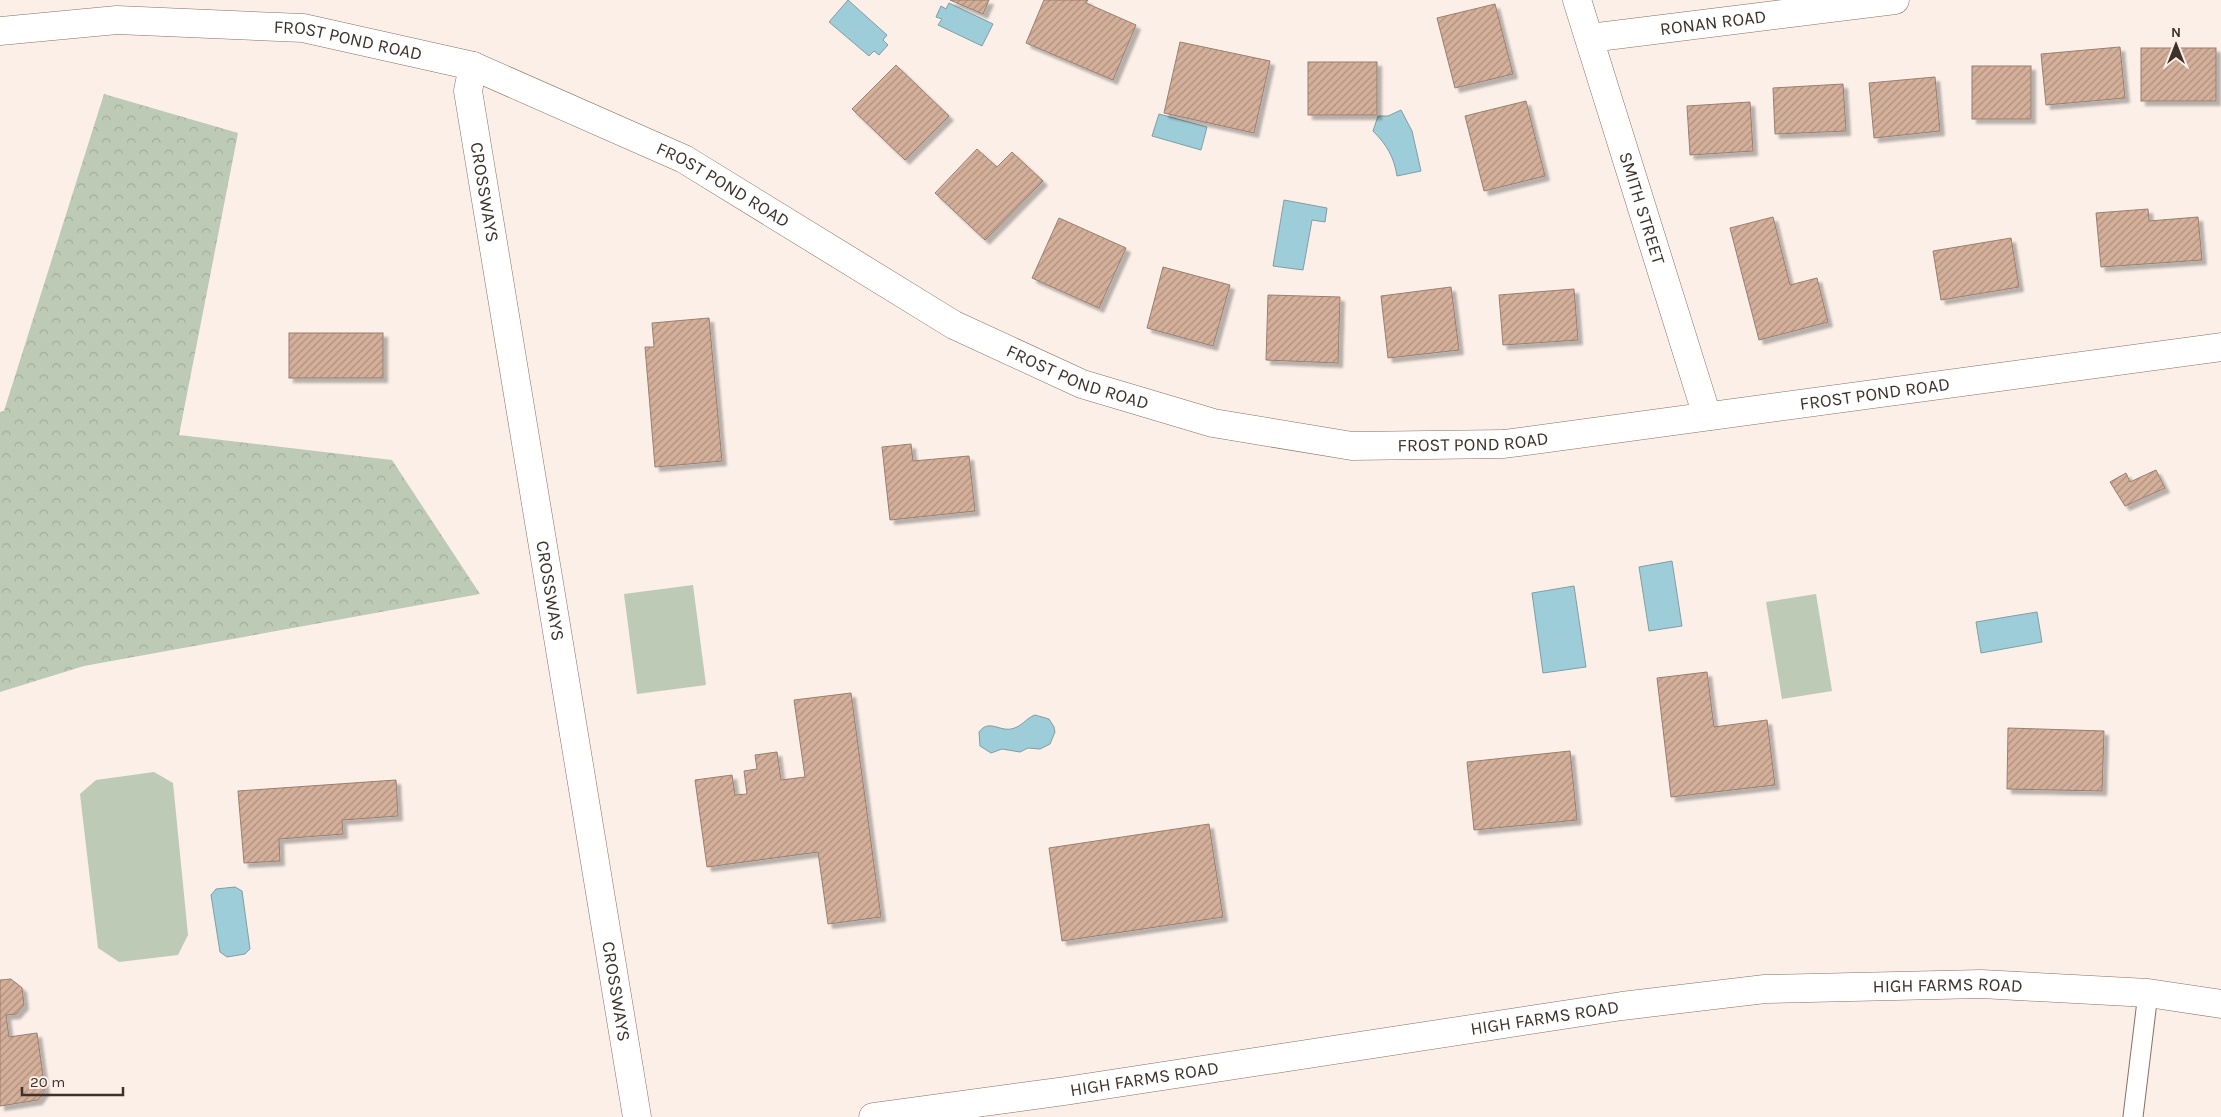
<svg xmlns="http://www.w3.org/2000/svg" width="2221" height="1117" font-family="Karla,sans-serif">
	<style>
		.grass { fill: #bdcab5 }
		.forest { fill: url(#forest-crowns) }
		.water { fill: #9dcdd8; stroke: #809ea4 }
		.building { fill: url(#building-hatch); stroke: #997f70; filter: url(#shadow) }
		.lines { fill: none; stroke-linecap: round; stroke-linejoin: round }
		.service-casing { stroke: #896f60; stroke-width: 21 }
		.minor-casing { stroke: #896f60; stroke-width: 29 }
		.service { stroke: #fff; stroke-width: 19 }
		.minor { stroke: #fff; stroke-width: 28 }
		.labels { text-anchor: middle; stroke-width: 4; stroke-linejoin: round; paint-order: stroke }
		.street-label { font-size: 18px; fill: #3c312b; stroke: #fbefe8 }
	</style>
	<defs>
		<pattern id="forest-crowns" width="20" height="18" patternUnits="userSpaceOnUse" patternTransform="scale(1.25)"><rect width="20" height="18" fill="#bdcab5"/><path d="M2 6a3 3 0 1 1 6 0M12 15a3 3 0 1 1 6 0" fill="none" stroke="#a3ae9c"/></pattern>
		<pattern id="building-hatch" width="6" height="6" patternUnits="userSpaceOnUse" patternTransform="scale(1.25)"><rect width="6" height="6" fill="#d4af9a"/><path d="M-1 1l2-2M0 6l6-6M5 7l2-2" fill="none" stroke="#ad8f7e"/></pattern>
		<filter id="shadow"><feDropShadow dx="4.5" dy="4.5" stdDeviation="1" flood-color="#0004"/></filter>
	</defs>
	<rect width="100%" height="100%" fill="#fbefe8"/>
	<g class="grass">
		<path d="M693,585L706,685L637,694L624,594Z"/>
		<path d="M1816,594L1832,691L1782,699L1766,602Z"/>
		<path d="M154,772L173,783L188,935L178,955L119,962L98,948L80,794L96,780Z"/>
	</g>
	<path class="forest" d="M104,94L238,133L179,435L392,460L480,594L84,666L0,692V412L4,411Z"/>
	<g class="water">
		<path d="M848,0L887,35L883,40L888,45L879,55L874,51L869,56L829,22Z"/>
		<path d="M949,3L993,24L982,46L938,25L942,19L936,17L941,6L946,9Z"/>
		<path d="M1401,110L1412,131L1421,171L1397,176C1394,157 1387,145 1373,131L1378,116H1388Z"/>
		<path d="M1159,114L1207,127L1201,150L1152,136Z"/>
		<path d="M1284,200L1327,208L1325,222L1312,220L1303,270L1273,266Z"/>
		<path d="M1672,561L1682,626L1649,631L1639,567Z"/>
		<path d="M1574,586L1586,667L1543,673L1532,593Z"/>
		<path d="M2037,612L2042,642L1981,653L1976,622Z"/>
		<path d="M1035,715L1049,719L1054,727L1055,732L1050,744L1040,749L1028,748L1020,752L1002,749L991,753L980,746L979,732C989,719 998,731 1011,729C1022,727 1026,718 1035,715Z"/>
		<path d="M235,887L242,891L250,949L245,954L227,957L220,952L211,895L216,889Z"/>
	</g>
	<g class="building">
		<path d="M950,0H989L983,14Z"/>
		<path d="M1044,0H1088L1086,3L1136,25L1113,80L1026,43Z"/>
		<path d="M1495,4L1513,74L1455,88L1437,18Z"/>
		<path d="M1180,42L1270,61L1254,133L1164,113Z"/>
		<path d="M2120,47L2125,98L2046,105L2041,54Z"/>
		<rect x="2141" y="48" width="75" height="53"/>
		<rect x="1308" y="62" width="69" height="53"/>
		<path d="M896,65L949,116L905,160L852,109Z"/>
		<rect x="1972" y="66" width="59" height="53"/>
		<path d="M1935,77L1940,131L1874,138L1869,83Z"/>
		<path d="M1843,84L1846,131L1775,134L1773,88Z"/>
		<path d="M1526,101L1545,176L1484,191L1465,116Z"/>
		<path d="M1750,102L1753,151L1690,155L1687,106Z"/>
		<path d="M977,149L997,167L1012,152L1043,181L985,240L935,193Z"/>
		<path d="M2148,209L2149,221L2198,217L2202,260L2101,267L2096,213Z"/>
		<path d="M1773,217L1790,285L1817,278L1828,322L1759,340L1730,228Z"/>
		<path d="M1059,218L1126,248L1099,308L1032,278Z"/>
		<path d="M2011,238L2019,287L1941,300L1933,251Z"/>
		<path d="M1163,267L1230,285L1213,346L1147,328Z"/>
		<path d="M1451,287L1459,350L1388,358L1381,296Z"/>
		<path d="M1574,289L1578,340L1503,345L1499,295Z"/>
		<path d="M1268,295L1340,297L1338,363L1266,360Z"/>
		<path d="M709,318L722,461L655,467L645,347H654L652,323Z"/>
		<rect x="289" y="333" width="94" height="45"/>
		<path d="M911,444L913,461L969,456L975,511L890,520L882,447Z"/>
		<path d="M2156,470L2165,488L2125,506L2110,482L2126,473L2130,482Z"/>
		<path d="M1707,672L1714,727L1767,720L1775,785L1671,797L1657,678Z"/>
		<path d="M851,693L881,917L828,924L818,852L707,867L695,780L732,775L735,795L747,794L744,771L757,769L755,755L777,752L781,780L805,777L794,700Z"/>
		<path d="M2008,728L2104,731L2102,791L2007,789Z"/>
		<path d="M1570,751L1577,820L1474,830L1467,762Z"/>
		<path d="M396,780L398,816L342,820L343,834L279,839L280,861L244,863L238,791Z"/>
		<path d="M1209,824L1223,917L1062,941L1049,848Z"/>
		<path d="M11,979L22,988L24,1005L16,1014L6,1015L9,1037L37,1033L45,1090L38,1100L0,1106V980Z"/>
	</g>
	<g class="lines">
		<g class="service-casing">
			<path id="service" d="M2133,1117L2148,993"/>
		</g>
		<g class="minor-casing">
			<g id="minor">
				<path id="s1" d="M1577,0L1707,416"/>
				<path id="s2" d="M0,31L117,20L303,28L473,66L684,159L954,325L1082,384L1213,423L1352,446L1504,444L2221,347"/>
				<path id="s3" d="M1590,38L1895,0"/>
				<path id="s4" d="M473,66L468,91L637,1117"/>
				<path id="s5" d="M873,1117L1065,1091L1622,1006L1765,989L1981,984L2148,993L2221,1004"/>
			</g>
		</g>
		<use href="#service" class="service"/>
		<use href="#minor" class="minor"/>
	</g>
	<g class="labels">
		<g class="street-label">
			<text dy="6" stroke="none"><textPath href="#s3" startOffset="124">RONAN ROAD</textPath></text>
			<text dy="6" stroke="none"><textPath href="#s2" startOffset="350">FROST POND ROAD</textPath></text>
			<text dy="6" stroke="none"><textPath href="#s2" startOffset="755">FROST POND ROAD</textPath></text>
			<text dy="6" stroke="none"><textPath href="#s4" startOffset="128">CROSSWAYS</textPath></text>
			<text dy="6" stroke="none"><textPath href="#s1" startOffset="218">SMITH STREET</textPath></text>
			<text dy="6" stroke="none"><textPath href="#s2" startOffset="1160">FROST POND ROAD</textPath></text>
			<text dy="6" stroke="none"><textPath href="#s2" startOffset="1970">FROST POND ROAD</textPath></text>
			<text dy="6" stroke="none"><textPath href="#s2" startOffset="1565">FROST POND ROAD</textPath></text>
			<text dy="6" stroke="none"><textPath href="#s4" startOffset="532">CROSSWAYS</textPath></text>
			<text dy="6" stroke="none"><textPath href="#s5" startOffset="1084">HIGH FARMS ROAD</textPath></text>
			<text dy="6" stroke="none"><textPath href="#s4" startOffset="938">CROSSWAYS</textPath></text>
			<text dy="6" stroke="none"><textPath href="#s5" startOffset="679">HIGH FARMS ROAD</textPath></text>
			<text dy="6" stroke="none"><textPath href="#s5" startOffset="274">HIGH FARMS ROAD</textPath></text>
		</g>
	</g>
	<g transform="translate(2176 45)" stroke="#fbefe8" stroke-width="4" paint-order="stroke">
	<path d="M0-4L9 19L0 12L-9 19Z" fill="#3c312b"/>
	<text y="-8" font-size="14" font-weight="bold" text-anchor="middle" fill="#3c312b">N</text>
	</g>
	<path d="M22 1087v8h101v-8" fill="none" stroke="#3c312b" stroke-width="2.5"/>
	<text x="30" y="1087" font-size="15" fill="#3c312b" stroke="#fbefe8" stroke-width="4" paint-order="stroke">20 m</text>
</svg>
